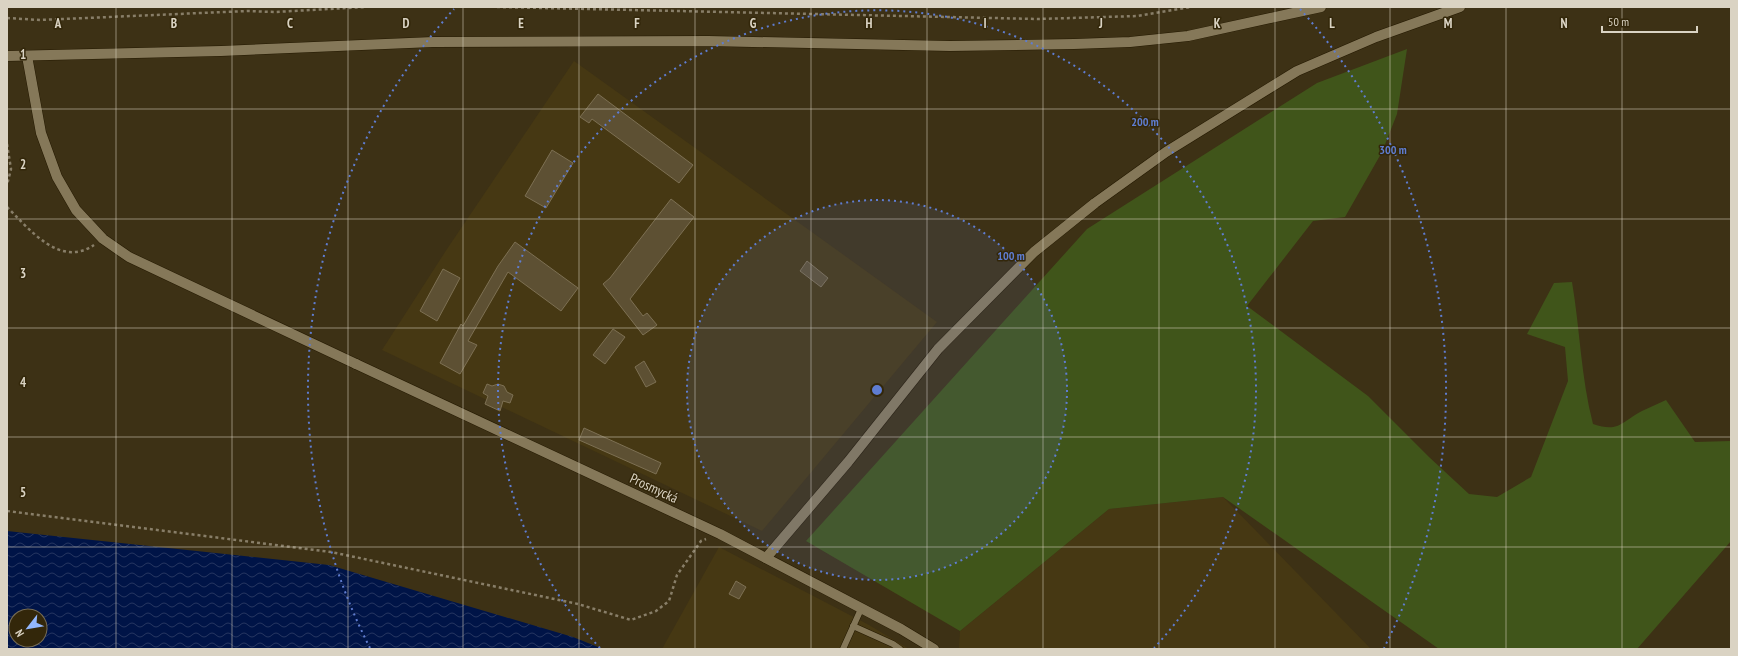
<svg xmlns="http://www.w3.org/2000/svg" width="1738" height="656" font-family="'PT Sans Narrow',sans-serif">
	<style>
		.built { fill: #463813 }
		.grass { fill: #40551a }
		.water { fill: url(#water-waves); fill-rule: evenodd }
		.building { fill: #5d5033; stroke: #7d7053 }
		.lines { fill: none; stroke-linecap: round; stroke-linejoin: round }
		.lane-casing { stroke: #241900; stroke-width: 7 }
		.street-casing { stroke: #241900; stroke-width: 11 }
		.secondary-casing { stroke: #241900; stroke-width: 11 }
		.path { stroke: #887e68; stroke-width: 2.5; stroke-dasharray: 3 3; stroke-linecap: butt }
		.lane { stroke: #857859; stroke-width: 6 }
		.street { stroke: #857859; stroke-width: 10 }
		.secondary { stroke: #857859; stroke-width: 10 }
		.grid { fill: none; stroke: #dad3c3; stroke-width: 1; stroke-opacity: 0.55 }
		.ring { fill: none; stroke: #5f7dd1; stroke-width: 2; stroke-dasharray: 2 4 }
		.labels { text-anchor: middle; stroke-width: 3; stroke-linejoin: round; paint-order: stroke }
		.street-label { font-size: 14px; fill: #dad3c3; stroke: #33270a }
		.grid-label { font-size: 13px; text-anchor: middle; font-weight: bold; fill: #dad3c3; stroke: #33270a; stroke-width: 3; stroke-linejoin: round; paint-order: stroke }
		.centre { fill: #5f7dd1; stroke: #33270a; stroke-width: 2 }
		.ring-label { font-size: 12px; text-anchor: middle; font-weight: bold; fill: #5f7dd1; stroke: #33270a; stroke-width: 3; stroke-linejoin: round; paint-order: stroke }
	</style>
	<defs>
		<pattern id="water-waves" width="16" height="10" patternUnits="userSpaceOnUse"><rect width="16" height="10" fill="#001447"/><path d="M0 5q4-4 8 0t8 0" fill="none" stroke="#253560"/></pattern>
	</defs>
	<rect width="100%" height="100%" fill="#3d3115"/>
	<g class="built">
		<path d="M574,61L937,322L762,531L382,350L447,249Z"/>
		<path d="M1223,497L1371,649H959L960,631L1109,509Z"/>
		<path d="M719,547L869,625L909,649H662Z"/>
	</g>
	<path class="grass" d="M1407,49L1397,114L1382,152L1345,217L1313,221L1247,306L1368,396L1429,457L1469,494L1497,497L1531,477L1568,381L1565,347L1527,334L1554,283L1572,282C1580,329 1581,378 1593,424C1619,433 1621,422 1642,411C1650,407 1658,404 1666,400L1695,442L1731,441V541L1637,649H1439L1223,497L1109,509L960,631L806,541L1087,229L1317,83Z"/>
	<path class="water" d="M7,531L329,565L573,637L603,649H7ZM16,616H40V640H16Z"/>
	<g class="building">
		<path d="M598,94L693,165L679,183L592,119L589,123L580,117Z"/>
		<path d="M552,150L573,163L546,208L525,196Z"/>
		<path d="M671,199L694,217L630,299L643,316L647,313L657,325L643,335L603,284L610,278Z"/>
		<path d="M515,242L578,288L561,311L508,272L468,341L477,345L460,374L440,363L461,324L463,326L498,266Z"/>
		<path d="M807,261L828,278L821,287L800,271Z"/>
		<path d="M443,269L460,278L437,321L420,311Z"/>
		<path d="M613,329L625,337L605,364L593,355Z"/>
		<path d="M644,361L656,382L646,387L635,367Z"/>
		<path d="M487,384L492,386L498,384L504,386L507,392L513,395L510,403L503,401L500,411L485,404L488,396L483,393Z"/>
		<path d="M584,428L661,463L656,474L579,440Z"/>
		<path d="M736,581L746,587L739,599L729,594Z"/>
	</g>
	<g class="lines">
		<g class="lane-casing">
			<g id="lane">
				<path d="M853,626L893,644L900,649"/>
				<path d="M843,649L861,609"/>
			</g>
		</g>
		<g class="street-casing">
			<g id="street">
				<path d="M27,56L41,133L57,177L76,210L103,239L129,257L356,364"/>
				<path d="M766,558L848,462L938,349L1034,252L1095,203L1166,152L1297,71L1376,37L1460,7"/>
			</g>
		</g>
		<g class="secondary-casing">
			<g id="secondary">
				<path d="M7,56L221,51L433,42L708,41L950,46L1074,44L1130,42L1188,36L1321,7"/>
				<path d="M356,364L720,534L901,629L934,649"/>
			</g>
		</g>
		<g class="path">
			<path d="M497,7L1038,19L1137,16L1191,7"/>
			<path d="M7,18L40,20L247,11L275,12L366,7"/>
			<path d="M7,144L11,169L7,185"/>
			<path d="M7,207C30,230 60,268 94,245"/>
			<path d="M7,511L331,552L578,604L631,620L656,611L669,601L677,575L701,541L706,539"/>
		</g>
		<use href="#lane" class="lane"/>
		<use href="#street" class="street"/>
		<use href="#secondary" class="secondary"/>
	</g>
	<path class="grid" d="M116,7V649M232,7V649M348,7V649M463,7V649M579,7V649M695,7V649M811,7V649M927,7V649M1043,7V649M1159,7V649M1275,7V649M1390,7V649M1506,7V649M1622,7V649M7,109H1731M7,219H1731M7,328H1731M7,437H1731M7,547H1731"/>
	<circle cx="877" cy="390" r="190" fill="#5f7dd1" fill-opacity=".12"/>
	<g class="ring">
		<circle cx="877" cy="390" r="190"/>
		<path d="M600 648A379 379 0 1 1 1154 648"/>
		<path d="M370 648A569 569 0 0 1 454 9M1300 9A569 569 0 0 1 1384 648"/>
	</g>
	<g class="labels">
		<g class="street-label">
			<text transform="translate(654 488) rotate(25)" y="5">Prosmycká</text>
		</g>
	</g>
	<g class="grid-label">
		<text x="58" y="28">A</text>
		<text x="174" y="28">B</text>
		<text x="290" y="28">C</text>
		<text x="406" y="28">D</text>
		<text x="521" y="28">E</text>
		<text x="637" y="28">F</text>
		<text x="753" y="28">G</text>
		<text x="869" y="28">H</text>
		<text x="985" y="28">I</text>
		<text x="1101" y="28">J</text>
		<text x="1217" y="28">K</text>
		<text x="1332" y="28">L</text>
		<text x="1448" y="28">M</text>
		<text x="1564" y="28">N</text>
		<text x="23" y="59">1</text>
		<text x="23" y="169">2</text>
		<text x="23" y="278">3</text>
		<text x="23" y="387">4</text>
		<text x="23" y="497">5</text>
	</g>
	<circle cx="877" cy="390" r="6" class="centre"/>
	<g class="ring-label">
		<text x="1145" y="126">200 m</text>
		<text x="1393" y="154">300 m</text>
		<text x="1011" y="260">100 m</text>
	</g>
	<rect width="1738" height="656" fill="none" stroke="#dad3c3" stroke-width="16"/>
	<g transform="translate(28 628) rotate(239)"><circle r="19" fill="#33270a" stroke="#766c54"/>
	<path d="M0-3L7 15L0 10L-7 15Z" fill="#92b7fd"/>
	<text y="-6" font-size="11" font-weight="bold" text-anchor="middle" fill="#dad3c3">N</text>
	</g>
	<path d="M1602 26v6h95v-6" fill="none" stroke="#dad3c3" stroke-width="2"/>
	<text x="1608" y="26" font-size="12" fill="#dad3c3" stroke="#33270a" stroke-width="3" paint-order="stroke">50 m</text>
</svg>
